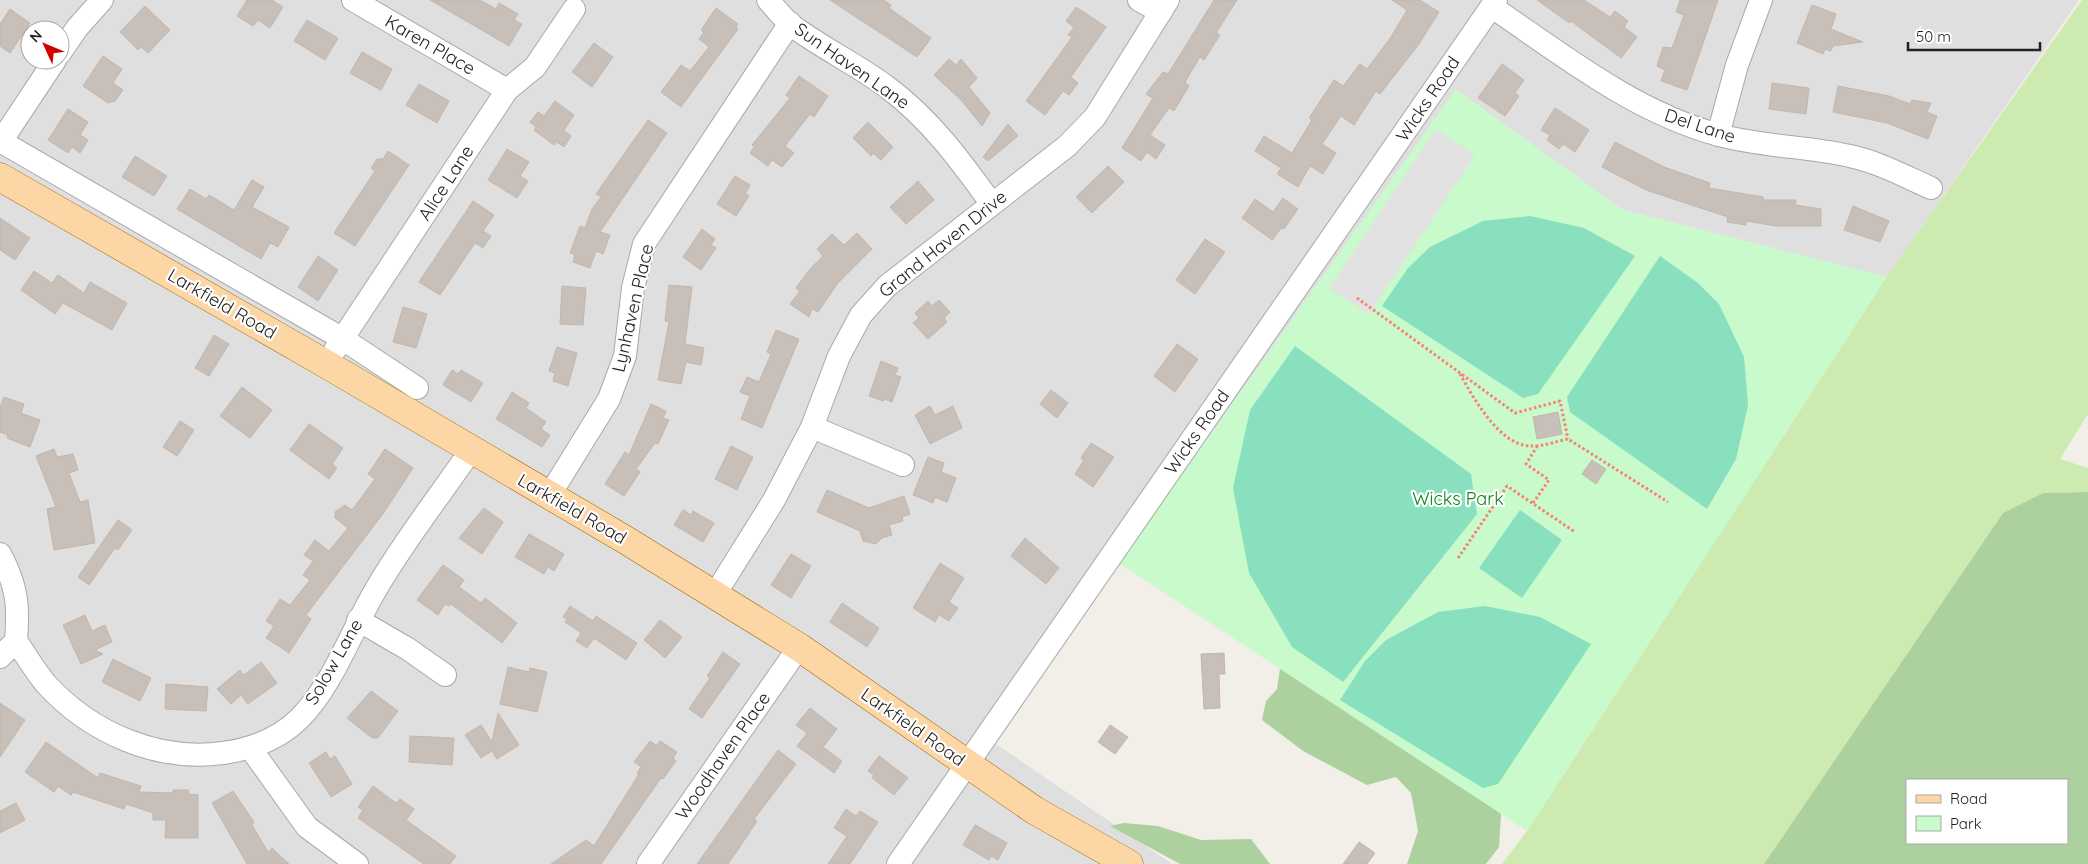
<svg xmlns="http://www.w3.org/2000/svg" width="2088" height="864" font-family="Quicksand,sans-serif">
	<style>
		.residential { fill: #e0dfdf; fill-rule: evenodd }
		.grass { fill: #cdebb0 }
		.forest { fill: #add19e; fill-rule: evenodd }
		.park { fill: #c8facc }
		.pitch { fill: #88e0be }
		.parking { fill: #e2e2e2 }
		.building { fill: #c7bfb8; stroke: #c4b6ab }
		.lines { fill: none; stroke-linecap: round; stroke-linejoin: round }
		.minor-casing { stroke: #a9a9a9; stroke-width: 24 }
		.major-casing { stroke: #a06b00; stroke-width: 29 }
		.path { stroke: #fa8072; stroke-width: 3; stroke-dasharray: 2.5 2.5; stroke-linecap: butt }
		.minor { stroke: #fff; stroke-width: 22 }
		.major { stroke: #fcd6a4; stroke-width: 28 }
		.labels { text-anchor: middle; stroke-width: 4.5; stroke-linejoin: round; paint-order: stroke }
		.street-label { font-size: 18px; fill: #222; stroke: #fff }
		.park-label { font-size: 18px; fill: #0c8416; stroke: #fff }
	</style>
	<rect width="100%" height="100%" fill="#f2efe9"/>
	<path class="residential" d="M0,0H2079L1887,277L1623,210L1456,90L1119,563L996,744L1172,864H0ZM30,30H60V60H30Z"/>
	<path class="grass" d="M2082,0H2088V414L2060,459L2088,468V492L2043,493L2003,513L1764,864H1502L1527,831L1885,279Z"/>
	<g class="forest">
		<path d="M2088,492V864H1764L2003,513L2043,493ZM1907,780H2067V843H1907Z"/>
		<path d="M1282,655L1502,801L1499,847L1486,864H1407L1418,831L1411,793L1396,777L1367,785L1303,751L1262,720L1266,701L1277,689Z"/>
		<path d="M1124,823L1158,826L1201,840L1251,839L1270,864H1180L1110,826Z"/>
	</g>
	<path class="park" d="M1456,89L1623,210L1887,277L1527,831L1119,563Z"/>
	<g class="pitch">
		<path d="M1530,216L1584,228L1635,256L1538,394L1523,398L1382,306L1408,268L1430,247L1483,221Z"/>
		<path d="M1660,256L1698,283L1719,304L1744,357L1748,405L1736,459L1707,509L1570,412L1567,397Z"/>
		<path d="M1295,346L1471,474L1477,514L1343,682L1292,647L1249,573L1233,488L1250,410Z"/>
		<path d="M1520,510L1562,540L1522,598L1479,568Z"/>
		<path d="M1485,606L1540,617L1591,644L1498,784L1483,788L1340,700L1365,661L1386,640L1438,612Z"/>
	</g>
	<path class="parking" d="M1436,129L1475,155L1369,314L1329,288Z"/>
	<g class="building">
		<path d="M247,0H272L283,7L270,28L258,20L253,26L237,16Z"/>
		<path d="M430,0H480L496,9L499,3L518,14L514,20L522,24L509,46Z"/>
		<path d="M830,0H884L891,5L889,8L931,38L917,57Z"/>
		<path d="M1214,0H1237L1216,33L1220,35L1204,60L1200,57L1185,82L1189,86L1174,111L1169,108L1150,135L1165,145L1156,159L1147,152L1141,161L1122,148L1153,98L1146,94L1163,72L1168,74Z"/>
		<path d="M1392,0H1420L1439,12L1419,44L1380,94L1376,91L1354,125L1341,116L1322,144L1336,153L1323,174L1310,166L1298,187L1277,174L1281,168L1255,151L1264,136L1292,153L1312,120L1309,118L1334,80L1343,86L1360,64L1367,69L1391,37L1407,10Z"/>
		<path d="M1537,0H1584L1610,17L1615,11L1628,21L1624,27L1637,37L1621,58L1571,21L1569,23Z"/>
		<path d="M1680,0H1718L1687,90L1661,81L1665,70L1657,66L1663,47L1672,48L1674,43L1684,15L1676,12Z"/>
		<path d="M1812,5L1836,14L1831,29L1863,42L1833,46L1831,51L1825,49L1823,54L1797,43Z"/>
		<path d="M145,6L170,30L148,53L141,47L138,50L120,32Z"/>
		<path d="M1076,7L1106,27L1071,77L1078,83L1069,95L1063,91L1045,115L1026,101L1072,37L1068,35L1074,27L1066,21Z"/>
		<path d="M716,8L738,24L736,27L738,29L681,107L661,92L681,65L690,71L709,47L699,39L704,32L701,30Z"/>
		<path d="M10,9L30,23L10,53L0,46V24Z"/>
		<path d="M307,20L338,38L325,60L294,41Z"/>
		<path d="M594,43L613,57L592,87L572,72Z"/>
		<path d="M362,52L392,69L381,90L350,73Z"/>
		<path d="M103,56L122,69L113,83L123,90L115,101L108,103L83,86Z"/>
		<path d="M949,59L956,65L961,59L977,78L969,87L990,113L982,126L962,101L934,75Z"/>
		<path d="M1502,64L1524,80L1515,93L1519,96L1505,116L1478,98Z"/>
		<path d="M799,76L828,96L814,117L810,114L785,146L794,153L782,167L772,160L768,166L750,153L754,147L752,145L790,98L786,95Z"/>
		<path d="M1772,83L1809,88L1806,114L1769,109Z"/>
		<path d="M419,84L449,101L437,123L406,105Z"/>
		<path d="M1838,86L1889,96L1910,104L1912,100L1931,103L1927,112L1937,116L1928,139L1887,123L1833,112Z"/>
		<path d="M555,101L574,115L564,130L571,136L564,147L557,142L554,145L534,130L536,127L530,122L538,112L544,116Z"/>
		<path d="M1555,108L1589,130L1575,152L1563,144L1559,149L1547,140L1550,135L1541,130Z"/>
		<path d="M68,109L88,122L80,135L88,140L80,153L72,147L68,153L48,140Z"/>
		<path d="M648,120L667,133L600,232L610,235L603,254L596,251L590,268L573,262L575,255L570,253L580,226L585,228L592,209L601,197L596,194Z"/>
		<path d="M868,122L893,147L881,160L873,153L871,156L853,138Z"/>
		<path d="M1008,124L1018,136L988,161L983,157Z"/>
		<path d="M1615,142L1664,167L1710,183L1709,188L1763,197V200H1796L1795,205L1821,209V226H1776L1746,221V225L1727,222L1728,217L1646,190L1602,167Z"/>
		<path d="M507,149L529,162L520,176L528,181L517,198L488,180Z"/>
		<path d="M388,151L409,165L355,246L334,233L375,171L371,168L377,159H383Z"/>
		<path d="M135,156L167,176L154,196L122,177Z"/>
		<path d="M1108,166L1124,182L1092,213L1076,197Z"/>
		<path d="M735,176L750,185L745,194L749,196L736,216L717,204Z"/>
		<path d="M252,180L264,187L252,207L289,227L278,247L270,243L261,259L177,209L190,189L206,199L209,195L234,210Z"/>
		<path d="M918,181L934,200L906,224L890,207Z"/>
		<path d="M1283,198L1298,209L1284,229L1281,228L1272,240L1242,218L1255,199L1273,212Z"/>
		<path d="M473,201L494,215L483,231L491,236L483,248L475,243L440,295L419,282Z"/>
		<path d="M1853,206L1889,221L1880,242L1844,230Z"/>
		<path d="M0,218L30,238L15,260L0,250Z"/>
		<path d="M702,229L715,239L711,245L716,248L701,270L683,257Z"/>
		<path d="M857,233L872,249L838,283L818,312L812,309L809,317L790,304L800,291L796,288L810,269L823,256L817,249L832,234L844,245Z"/>
		<path d="M1205,239L1225,252L1195,294L1176,280Z"/>
		<path d="M318,256L338,270L318,301L298,287Z"/>
		<path d="M34,271L52,283L58,275L84,293L90,282L127,303L112,330L63,303L55,314L21,290Z"/>
		<path d="M669,285L692,287L685,344L704,348L701,365L686,362L681,384L658,380L669,322L665,321Z"/>
		<path d="M562,286L586,288L583,325L560,324Z"/>
		<path d="M939,300L950,312L944,318L947,322L928,339L913,323L919,318L915,313L928,301L932,306Z"/>
		<path d="M403,307L427,314L416,348L393,342Z"/>
		<path d="M776,330L799,339L762,428L741,419L750,396L740,392L747,377L759,382L771,354L767,352Z"/>
		<path d="M214,335L229,344L209,376L195,368Z"/>
		<path d="M1177,344L1198,359L1175,392L1154,376Z"/>
		<path d="M557,347L577,353L568,386L553,381L555,373L549,371Z"/>
		<path d="M881,361L898,368L895,375L901,377L892,402L884,399L883,401L869,396Z"/>
		<path d="M452,370L458,374L461,370L483,383L471,402L443,385Z"/>
		<path d="M242,387L272,410L250,438L220,416Z"/>
		<path d="M1051,390L1068,403L1057,418L1040,404Z"/>
		<path d="M512,392L529,403L526,408L546,422L541,429L550,435L542,447L496,419Z"/>
		<path d="M4,397L24,404L21,413L40,420L30,447L7,438L8,435L0,432V407Z"/>
		<path d="M651,404L666,411L663,418L669,420L658,444L655,443L636,469L640,472L624,496L605,484L625,452L629,455Z"/>
		<path d="M930,406L935,415L953,406L962,428L930,444L915,415Z"/>
		<path d="M1558,412L1562,434L1537,439L1533,417Z"/>
		<path d="M180,421L194,430L177,456L163,447Z"/>
		<path d="M309,424L343,448L332,464L337,468L329,479L290,450Z"/>
		<path d="M1091,443L1114,457L1093,487L1075,474L1084,460L1081,458Z"/>
		<path d="M731,446L753,457L737,490L715,479Z"/>
		<path d="M54,449L57,457L73,454L78,470L69,473L80,502L88,500L95,543L54,550L47,509L56,507L36,456Z"/>
		<path d="M385,449L413,468L385,511L306,615L311,619L289,653L266,638L274,626L266,621L280,599L290,605L310,580L303,575L313,561L304,555L315,540L329,551L348,528L335,518V512L345,505L352,510L375,479L368,474Z"/>
		<path d="M928,457L944,463L941,472L956,478L947,502L935,497L933,503L913,495Z"/>
		<path d="M1592,460L1606,469L1596,484L1582,474Z"/>
		<path d="M827,490L869,508L904,496L910,514L902,517L903,521L889,525L892,535L882,538L876,544L863,541L860,531L817,512Z"/>
		<path d="M484,508L503,522L482,554L459,538Z"/>
		<path d="M683,510L691,515L693,511L714,523L703,542L674,525Z"/>
		<path d="M118,520L132,530L118,550L115,548L89,585L78,577Z"/>
		<path d="M529,534L564,554L554,571L548,567L544,574L515,557Z"/>
		<path d="M1025,538L1059,568L1046,584L1011,556Z"/>
		<path d="M791,554L811,566L791,598L771,585Z"/>
		<path d="M940,563L964,578L949,602L958,608L949,621L939,615L935,622L913,608Z"/>
		<path d="M443,565L464,580L459,587L481,603L485,598L517,623L502,643L451,604L449,606L445,604L438,615L417,600Z"/>
		<path d="M842,603L879,628L867,647L830,622Z"/>
		<path d="M570,606L593,621L596,616L637,643L626,660L594,638L587,648L576,641L581,633L565,622L567,619L563,617Z"/>
		<path d="M85,615L92,631L105,625L112,642L95,650L103,654L81,664L63,625Z"/>
		<path d="M660,620L682,637L665,658L644,640Z"/>
		<path d="M723,652L740,664L702,718L689,709L710,678L707,676Z"/>
		<path d="M1224,653L1225,674H1219L1220,708L1204,709L1201,654Z"/>
		<path d="M113,659L151,678L140,701L102,682Z"/>
		<path d="M261,662L277,683L248,704L241,695L231,704L217,689L240,670L244,675Z"/>
		<path d="M508,667L529,672L530,668L547,672L537,712L500,704Z"/>
		<path d="M166,684L208,687L206,711L165,709Z"/>
		<path d="M371,691L398,711L378,738H372L347,718Z"/>
		<path d="M0,703L25,720L0,757Z"/>
		<path d="M810,708L837,729L823,747L842,761L834,773L797,746L807,733L796,725Z"/>
		<path d="M498,713L519,745L497,759L492,751L481,758L465,735L481,725L492,742Z"/>
		<path d="M1110,725L1128,737L1115,754L1098,742Z"/>
		<path d="M410,736L454,738L452,765L409,762Z"/>
		<path d="M650,741L657,746L660,741L677,752L673,758L676,761L663,779L661,778L601,864H551L586,840L594,846L639,774L637,773L641,767L634,762Z"/>
		<path d="M46,742L98,778L100,773L141,786L139,792L173,793V790H188L189,794L198,795V838H165L166,820H153V813L126,804L124,809L73,792L71,795L58,786L54,792L25,772Z"/>
		<path d="M778,750L796,764L754,819L757,821L735,854L728,864H697Z"/>
		<path d="M326,752L330,759L335,756L352,784L331,797L309,763Z"/>
		<path d="M879,756L908,778L894,795L872,778L874,775L868,771Z"/>
		<path d="M373,786L396,803L400,799L414,809L406,820L456,856L450,864H424L358,818L363,810L358,807Z"/>
		<path d="M233,791L254,822L252,825L268,852L272,848L289,864H247L212,803Z"/>
		<path d="M16,803L25,820L0,833V811Z"/>
		<path d="M846,809L856,816L860,811L878,822L850,864H828L847,836L834,828Z"/>
		<path d="M975,825L1007,843L998,860L991,856L989,860L963,845Z"/>
		<path d="M1359,842L1375,853L1367,864H1343Z"/>
	</g>
	<g class="lines">
		<g class="minor-casing">
			<g id="minor">
				<path d="M353,0L507,90"/>
				<path d="M768,0C775,8 783,18 791,25C822,48 856,64 887,87C930,119 960,160 991,203"/>
				<path d="M1139,0L1161,12"/>
				<path d="M1492,7C1563,55 1634,112 1719,135C1762,147 1806,146 1850,156C1878,162 1904,176 1931,188"/>
				<path d="M60,53L77,28L102,0"/>
				<path d="M1718,135L1737,65L1761,0"/>
				<path d="M0,141L343,339L417,388"/>
				<path d="M0,143L55,60"/>
				<path d="M335,350L507,90L535,67L574,9"/>
				<path d="M812,427L903,465"/>
				<path d="M549,496L609,399L625,356L633,288L644,244L790,23"/>
				<path d="M0,554C17,586 19,605 16,641C26,655 35,671 46,684C91,733 157,762 223,753C252,749 279,739 300,718C332,686 352,630 375,591C403,542 439,497 471,450"/>
				<path d="M714,596L774,500L812,427L839,356L861,315L887,286L1067,146L1095,117L1168,0"/>
				<path d="M358,620L408,649L445,675"/>
				<path d="M0,657L16,641"/>
				<path d="M251,749L307,827L357,864"/>
				<path d="M648,864L799,647"/>
				<path d="M898,864L1496,0"/>
			</g>
		</g>
		<g class="major-casing">
			<path id="major" d="M0,177L326,364L624,539L799,647L1034,810L1129,864"/>
		</g>
		<g class="path">
			<path d="M1357,298L1515,413L1560,401L1568,439"/>
			<path d="M1460,374C1473,397 1499,445 1530,446C1542,447 1557,441 1568,439L1668,502"/>
			<path d="M1533,503L1549,480L1526,464L1538,445"/>
			<path d="M1458,558L1507,486L1575,532"/>
		</g>
		<use href="#minor" class="minor"/>
		<use href="#major" class="major"/>
	</g>
	<g class="labels">
		<g class="street-label">
			<text transform="translate(430 45) rotate(30)" y="6">Karen Place</text>
			<text transform="translate(852 66) rotate(35)" y="6">Sun Haven Lane</text>
			<text transform="translate(1428 99) rotate(-56)" y="6">Wicks Road</text>
			<text transform="translate(1700 126) rotate(18)" y="6">Del Lane</text>
			<text transform="translate(446 183) rotate(-57)" y="6">Alice Lane</text>
			<text transform="translate(943 244) rotate(-39)" y="6">Grand Haven Drive</text>
			<text transform="translate(222 304) rotate(30)" y="6">Larkfield Road</text>
			<text transform="translate(633 308) rotate(-77)" y="6">Lynhaven Place</text>
			<text transform="translate(1197 432) rotate(-55)" y="6">Wicks Road</text>
			<text transform="translate(572 509) rotate(30)" y="6">Larkfield Road</text>
			<text transform="translate(334 662) rotate(-60)" y="6">Solow Lane</text>
			<text transform="translate(913 727) rotate(35)" y="6">Larkfield Road</text>
			<text transform="translate(723 756) rotate(-55)" y="6">Woodhaven Place</text>
		</g>
		<g class="park-label">
			<text x="1458" y="505">Wicks Park</text>
		</g>
	</g>
	<rect x="1906" y="779" width="162" height="65" fill="#ffffff" stroke="#a7a7a7"/>
	<rect x="1916" y="795" width="25" height="8" fill="#fcd6a4" stroke="#a7a7a7"/>
	<text x="1950" y="804" font-size="15" fill="#222222">Road</text>
	<rect x="1916" y="816" width="25" height="15" fill="#c8facc" stroke="#a7a7a7"/>
	<text x="1950" y="829" font-size="15" fill="#222222">Park</text>
	<g transform="translate(45 45) rotate(314)"><circle r="24" fill="#ffffff" stroke="#a7a7a7"/>
	<path d="M0-4L9 19L0 12L-9 19Z" fill="#d40000"/>
	<text y="-8" font-size="14" font-weight="bold" text-anchor="middle" fill="#222222">N</text>
	</g>
	<path d="M1908 42v8h132v-8" fill="none" stroke="#222222" stroke-width="2.5"/>
	<text x="1916" y="42" font-size="15" fill="#222222" stroke="#ffffff" stroke-width="4" paint-order="stroke">50 m</text>
</svg>
